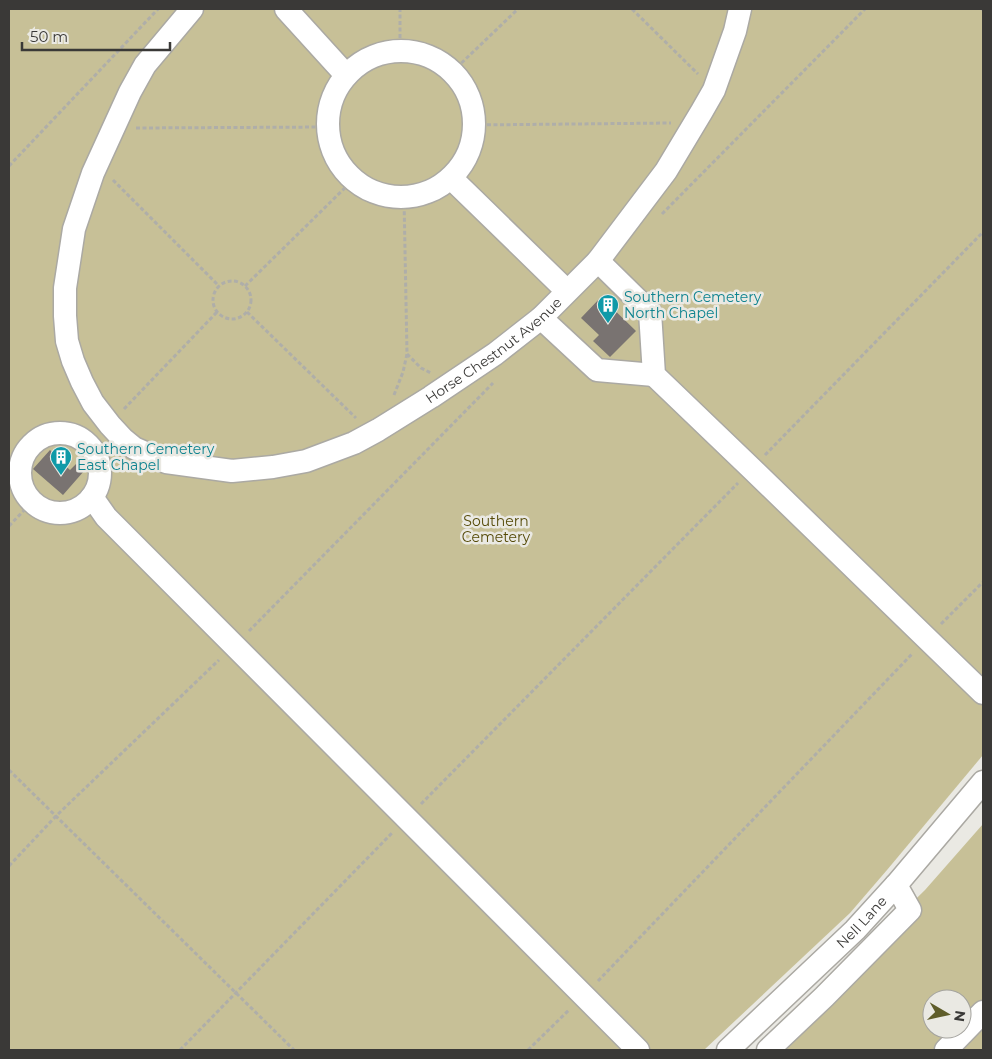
<svg xmlns="http://www.w3.org/2000/svg" width="992" height="1059" font-family="Montserrat,sans-serif">
	<style>
		.green { fill: #c7c097; fill-rule: evenodd }
		.building { fill: #797371 }
		.lines { fill: none; stroke-linecap: round; stroke-linejoin: round }
		.minor-casing { stroke: #aba9a3; stroke-width: 25 }
		.path { stroke: #afaea9; stroke-width: 3; stroke-dasharray: 4 2.5; stroke-linecap: butt }
		.minor { stroke: #fff; stroke-width: 22 }
		.labels { text-anchor: middle; stroke-width: 5; stroke-linejoin: round; paint-order: stroke }
		.culture-label { font-size: 14px; fill: #0d838f; stroke: #eae9e3; text-anchor: start }
		.street-label { font-size: 14px; fill: #3a3937; stroke: #eae9e3 }
		.park-label { font-size: 14px; fill: #554a07; stroke: #eae9e3 }
	</style>
	<rect width="100%" height="100%" fill="#eae9e3"/>
	<g class="green">
		<path d="M9,9H983V755L887,870L850,913L704,1050H9Z"/>
		<path d="M983,824V1050H755L825,988L925,890ZM932,999H962V1029H932Z"/>
	</g>
	<g class="building">
		<path d="M601,297L636,331L610,357L593,341L599,335L581,318Z"/>
		<path d="M57,449L66,457L61,462L70,470L76,464L84,471L63,495L33,469L50,450L53,453Z"/>
	</g>
	<g class="lines">
		<g class="minor-casing">
			<g id="minor">
				<path id="s1" d="M192,9L145,65L130,92L93,173L74,229L65,288V316L67,341L73,361L82,382L93,403L110,425L123,439L134,448L166,462L232,471L273,467L306,461L354,443L378,430L431,397L495,354L541,318L598,261L666,171L702,111L714,90L735,31L740,9"/>
				<path d="M286,9L346,75"/>
				<circle cx="401" cy="124" r="73"/>
				<path d="M451,178L567,291"/>
				<path d="M598,261L650,312L654,375L752,469L983,693"/>
				<path d="M541,318L597,370L654,375"/>
				<circle cx="60" cy="473" r="40"/>
				<path d="M92,497L106,517L638,1050"/>
				<path id="s2" d="M728,1050L855,930L896,885L983,782"/>
				<path d="M768,1050L824,997L910,910L896,885"/>
				<path d="M946,1050L983,1012"/>
			</g>
		</g>
		<g class="path">
			<path d="M632,9L698,74"/>
			<path d="M982,9L983,10"/>
			<path d="M400,51V9"/>
			<path d="M452,72L518,9"/>
			<path d="M474,125L671,123"/>
			<path d="M136,128L327,127"/>
			<path d="M9,166L158,9"/>
			<path d="M113,180L219,286"/>
			<path d="M662,214L865,9"/>
			<circle cx="232" cy="300" r="19"/>
			<path d="M245,286L353,180"/>
			<path d="M247,312L356,418"/>
			<path d="M407,354L421,368L431,373"/>
			<path d="M394,395L403,372L407,354L404,198"/>
			<path d="M124,409L217,312"/>
			<path d="M765,455L983,232"/>
			<path d="M9,526L32,502"/>
			<path d="M941,624L983,582"/>
			<path d="M249,631L493,383"/>
			<path d="M9,770L294,1050"/>
			<path d="M421,804L738,483"/>
			<path d="M9,866L56,816L219,660"/>
			<path d="M598,981L912,654"/>
			<path d="M180,1050L392,833"/>
			<path d="M528,1050L569,1010"/>
		</g>
		<use href="#minor" class="minor"/>
	</g>
	<defs>
		<g id="building-pin" transform="scale(1.125)"><path d="M0 17L-7.5 6A9.5 9.5 0 1 1 7.5 6Z" fill="#0f9aa8" stroke="#eae9e3"/><path d="M-4-6H4V6H1V3H-1V6H-4ZM-2.5-4.3h1.7v1.8h-1.7ZM.8-4.3h1.7v1.8H.8ZM-2.5-1h1.7V.8h-1.7ZM.8-1h1.7V.8H.8Z" fill="#fff"/></g>
	</defs>
	<g fill-rule="evenodd">
		<use href="#building-pin" x="608" y="305"/>
		<use href="#building-pin" x="61" y="457"/>
	</g>
	<g class="labels">
		<g class="culture-label">
			<text x="624" y="302">Southern Cemetery<tspan x="624" dy="16">North Chapel</tspan></text>
			<text x="77" y="454">Southern Cemetery<tspan x="77" dy="16">East Chapel</tspan></text>
		</g>
		<g class="street-label">
			<text dy="5" stroke="none"><textPath href="#s1" startOffset="889">Horse Chestnut Avenue</textPath></text>
			<text dy="5" stroke="none"><textPath href="#s2" startOffset="185">Nell Lane</textPath></text>
		</g>
		<g class="park-label">
			<text x="496" y="526">Southern<tspan x="496" dy="16">Cemetery</tspan></text>
		</g>
	</g>
	<rect width="992" height="1059" fill="none" stroke="#3a3937" stroke-width="20"/>
	<g transform="translate(947 1014) rotate(99)"><circle r="24" fill="#eae9e3" stroke="#a4a39e"/>
	<path d="M0-4L9 19L0 12L-9 19Z" fill="#5f5d2a"/>
	<text y="-8" font-size="14" font-weight="bold" text-anchor="middle" fill="#3a3937">N</text>
	</g>
	<path d="M22 42v8h148v-8" fill="none" stroke="#3a3937" stroke-width="2.5"/>
	<text x="30" y="42" font-size="15" fill="#3a3937" stroke="#eae9e3" stroke-width="4" paint-order="stroke">50 m</text>
</svg>
